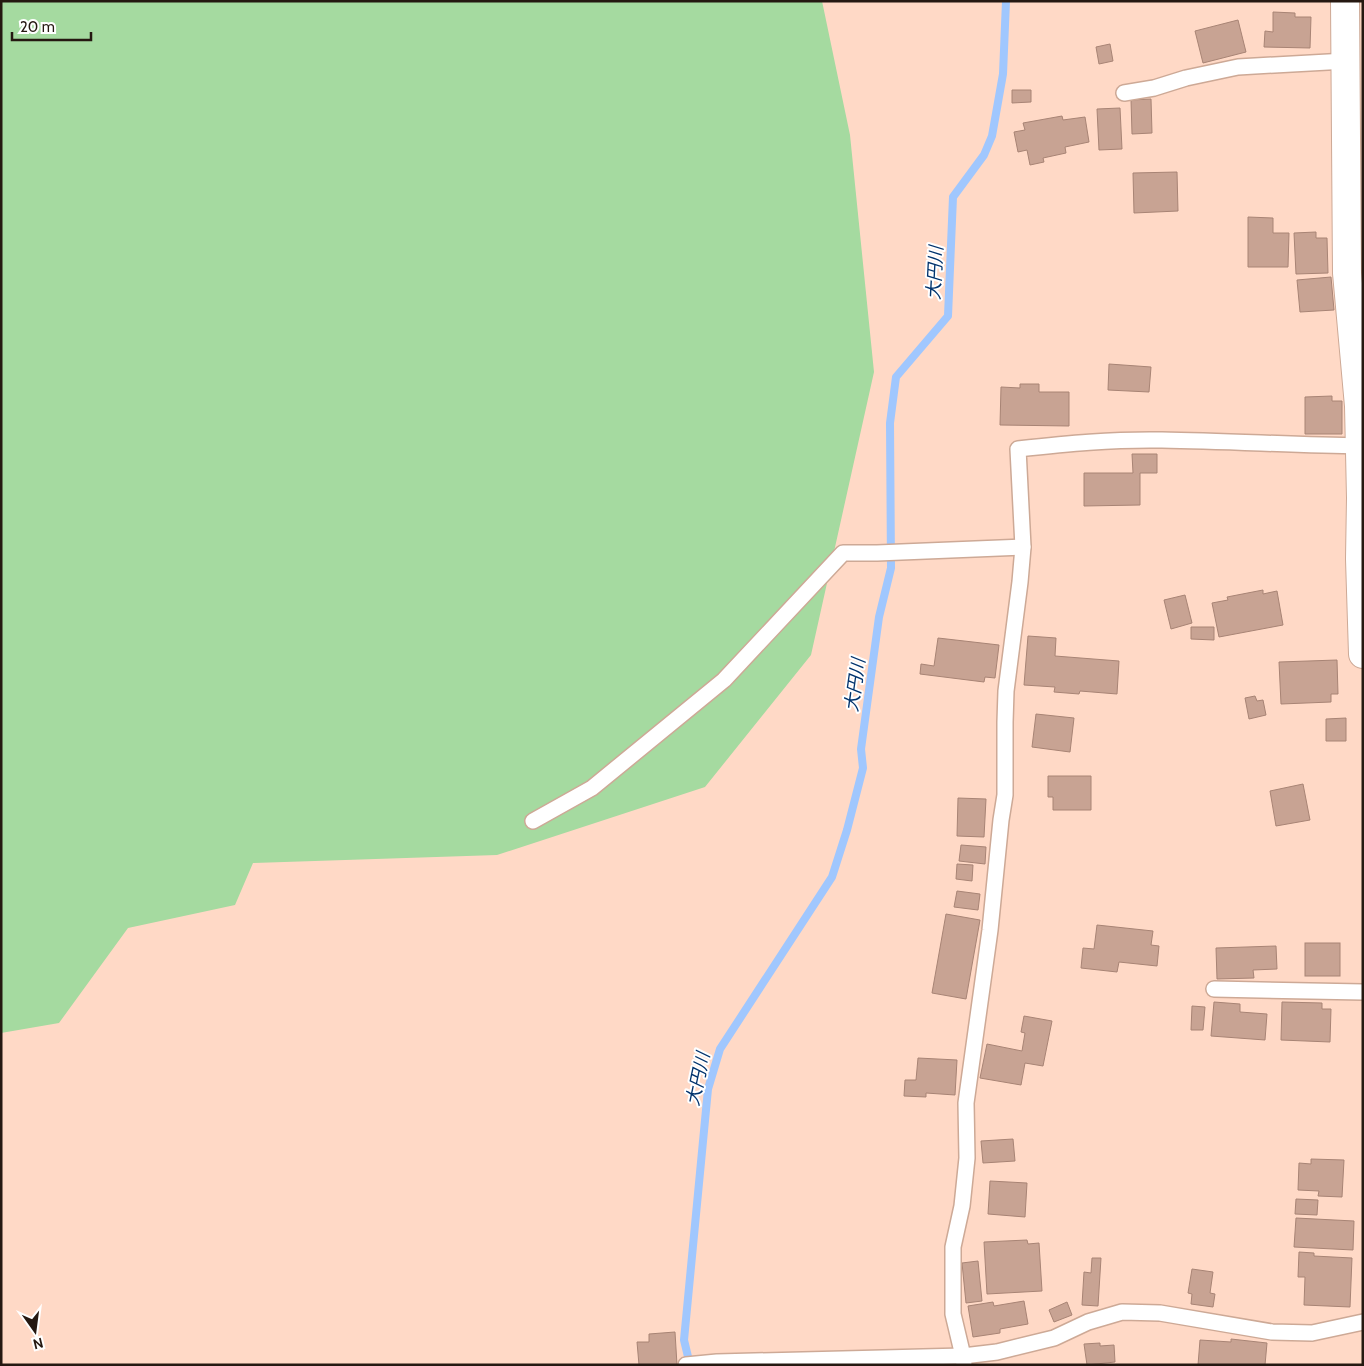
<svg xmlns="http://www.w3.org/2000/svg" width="1364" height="1366" font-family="Cabin,'Noto Sans JP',sans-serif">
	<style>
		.green { fill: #a5daa0 }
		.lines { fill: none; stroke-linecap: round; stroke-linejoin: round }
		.stream { stroke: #a0c7fe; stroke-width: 8 }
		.building { fill: #c8a393; stroke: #a88475 }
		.lane-casing { stroke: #cda996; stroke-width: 18 }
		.street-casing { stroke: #cda996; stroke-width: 30 }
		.lane { stroke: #fff; stroke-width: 15 }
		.street { stroke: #fff; stroke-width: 28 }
		.labels { text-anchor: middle; stroke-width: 4; stroke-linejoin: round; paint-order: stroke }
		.water-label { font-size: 18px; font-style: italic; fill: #02336d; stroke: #fff }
	</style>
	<rect width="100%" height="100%" fill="#ffd9c6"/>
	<path class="green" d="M1,1H822L850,135L874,372L811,655L705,787L497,855L253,863L235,905L128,928L59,1023L1,1033Z"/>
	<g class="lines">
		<path class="stream" d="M690,1365L684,1340L708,1089L720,1049L832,877L847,830L863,768L861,749L879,617L891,568L890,423L896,377L948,316L953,197L984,155L992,136L1003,74L1006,1"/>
	</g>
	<g class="building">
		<path d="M1273,12L1295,13V17H1311L1310,48L1264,47L1265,31L1273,32Z"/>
		<path d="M1238,20L1246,52L1203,63L1195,31Z"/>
		<path d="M1110,44L1113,61L1099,64L1096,47Z"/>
		<path d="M1012,90H1031V102L1012,103Z"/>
		<path d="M1151,99L1152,133L1132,134L1131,100Z"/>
		<path d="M1120,108L1122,149L1099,150L1097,109Z"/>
		<path d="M1062,116L1063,120L1085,117L1089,142L1065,147L1066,153L1043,158L1044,162L1030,165L1027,150L1018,152L1014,132L1025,130L1023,123Z"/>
		<path d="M1177,172L1178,211L1134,213L1133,173Z"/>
		<path d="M1248,217L1273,218V233H1289L1288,267H1248Z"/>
		<path d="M1316,232V238H1327L1328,273L1296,274L1294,233Z"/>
		<path d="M1331,277L1334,310L1300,312L1297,280Z"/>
		<path d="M1109,364L1151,367L1149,392L1108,390Z"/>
		<path d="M1020,384H1039V392H1069V426L1000,425L1001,387L1020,388Z"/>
		<path d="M1332,396V401H1342V434H1305V397Z"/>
		<path d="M1132,454H1157V473H1140V505L1084,506V473H1133Z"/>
		<path d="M1263,590V594L1277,591L1283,625L1219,637L1212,603L1228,600L1227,597Z"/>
		<path d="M1185,595L1192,623L1171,629L1164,600Z"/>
		<path d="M1191,627H1214V640L1191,639Z"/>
		<path d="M1028,636L1056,638L1055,656L1119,661L1117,694L1080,691L1079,694L1054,692L1055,687L1024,685Z"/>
		<path d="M938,638L999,645L995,678L985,677L984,682L920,674L921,664L934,666Z"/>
		<path d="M1337,660L1338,694H1331V702L1281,704L1279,662Z"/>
		<path d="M1255,696L1257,701L1263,700L1266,715L1249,719L1245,698Z"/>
		<path d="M1036,714L1074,718L1070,752L1032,747Z"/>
		<path d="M1346,718V741H1326V719Z"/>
		<path d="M1048,776H1091V810H1053V797H1048Z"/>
		<path d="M1303,784L1310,820L1276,826L1270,791Z"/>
		<path d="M958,798L986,799L984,837L957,836Z"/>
		<path d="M961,845L986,847L985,864L959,861Z"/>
		<path d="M957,864L973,865L972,881L956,879Z"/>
		<path d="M957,891L980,894L978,910L954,907Z"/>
		<path d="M946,914L980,920L966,999L932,993Z"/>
		<path d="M1097,925L1153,931L1151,945L1159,946L1157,966L1119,962L1117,972L1081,968L1083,948L1094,949Z"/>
		<rect x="1305" y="943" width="35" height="33"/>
		<path d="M1276,946L1277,969L1253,970L1254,978L1217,979L1216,948Z"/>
		<path d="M1214,1002L1240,1004V1012L1267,1014L1265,1040L1211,1036Z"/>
		<path d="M1282,1002L1322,1003V1009H1331L1330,1042L1281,1040Z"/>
		<path d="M1192,1006L1205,1007L1203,1030H1191Z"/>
		<path d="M1024,1016L1052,1021L1043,1066L1025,1063L1021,1085L980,1078L987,1044L1022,1051L1025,1033L1021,1032Z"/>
		<path d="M918,1058L957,1060L955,1095L926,1093V1097L904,1096L905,1080H916Z"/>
		<path d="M1013,1139L1015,1161L983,1163L981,1141Z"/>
		<path d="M1311,1159L1344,1160L1342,1197L1318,1196L1319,1191L1298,1190L1299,1163L1311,1164Z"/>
		<path d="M990,1181L1027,1183L1025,1217L988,1214Z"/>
		<path d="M1296,1199L1318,1200L1317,1215L1295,1214Z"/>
		<path d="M1296,1218L1354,1221L1353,1250L1294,1247Z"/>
		<path d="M1027,1240L1028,1244L1039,1243L1042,1291L987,1294L984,1242Z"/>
		<path d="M1299,1252L1314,1253V1256L1352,1258L1350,1307L1304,1305L1305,1277H1298Z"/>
		<path d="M1092,1258H1101L1098,1306L1082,1305L1084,1272L1091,1273Z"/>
		<path d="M978,1261L982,1301L966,1303L962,1263Z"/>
		<path d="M1192,1269L1213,1272L1210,1293L1215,1294L1213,1307L1191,1304L1192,1294L1188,1293Z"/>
		<path d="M1024,1301L1028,1324L1000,1329V1333L973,1337L968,1306L993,1302L994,1306Z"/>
		<path d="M1067,1302L1072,1315L1054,1322L1049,1310Z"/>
		<path d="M675,1332L677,1365H639L637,1342H649V1334Z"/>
		<path d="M1231,1339L1267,1343L1265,1365H1198L1200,1340L1231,1342Z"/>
		<path d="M1100,1343V1346L1114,1345L1115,1362L1087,1365L1084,1344Z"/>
	</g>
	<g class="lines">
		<g class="lane-casing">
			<g id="lane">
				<path d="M1124,93L1154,88L1186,78L1238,67L1346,61"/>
				<path d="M533,821L592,788L724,680L843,553H877L1023,547"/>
				<path d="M1214,989L1363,992"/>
				<path d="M686,1365L717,1362L963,1356L997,1352L1054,1338L1088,1322L1122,1312L1160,1313L1272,1332L1312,1333L1363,1322"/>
				<path d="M964,1365L963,1356L953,1314V1247L962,1206L967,1158L966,1103L990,930L1001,820L1005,795V722L1006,691L1020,582L1023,547L1018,449C1065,444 1113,439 1162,440C1228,441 1294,445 1360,446"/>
			</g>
		</g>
		<g class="street-casing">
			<path id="street" d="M1345,1L1347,273L1359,406L1361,498L1360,559L1363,654"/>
		</g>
		<use href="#lane" class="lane"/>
		<use href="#street" class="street"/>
	</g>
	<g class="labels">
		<g class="water-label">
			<text transform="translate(935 273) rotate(-87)" y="6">大円川</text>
			<text transform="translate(855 685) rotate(-82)" y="6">大円川</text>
			<text transform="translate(698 1079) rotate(-78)" y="6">大円川</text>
		</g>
	</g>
	<rect width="1364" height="1366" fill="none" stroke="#251811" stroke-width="5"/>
	<g transform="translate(35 1331) rotate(166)" stroke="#ffffff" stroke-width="4" paint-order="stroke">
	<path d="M0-4L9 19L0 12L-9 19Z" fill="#251811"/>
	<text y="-8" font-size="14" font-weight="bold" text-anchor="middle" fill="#251811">N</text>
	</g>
	<path d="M12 32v8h79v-8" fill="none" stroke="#251811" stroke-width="2.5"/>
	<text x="20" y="32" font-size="15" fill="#251811" stroke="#ffffff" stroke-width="4" paint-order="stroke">20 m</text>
</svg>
